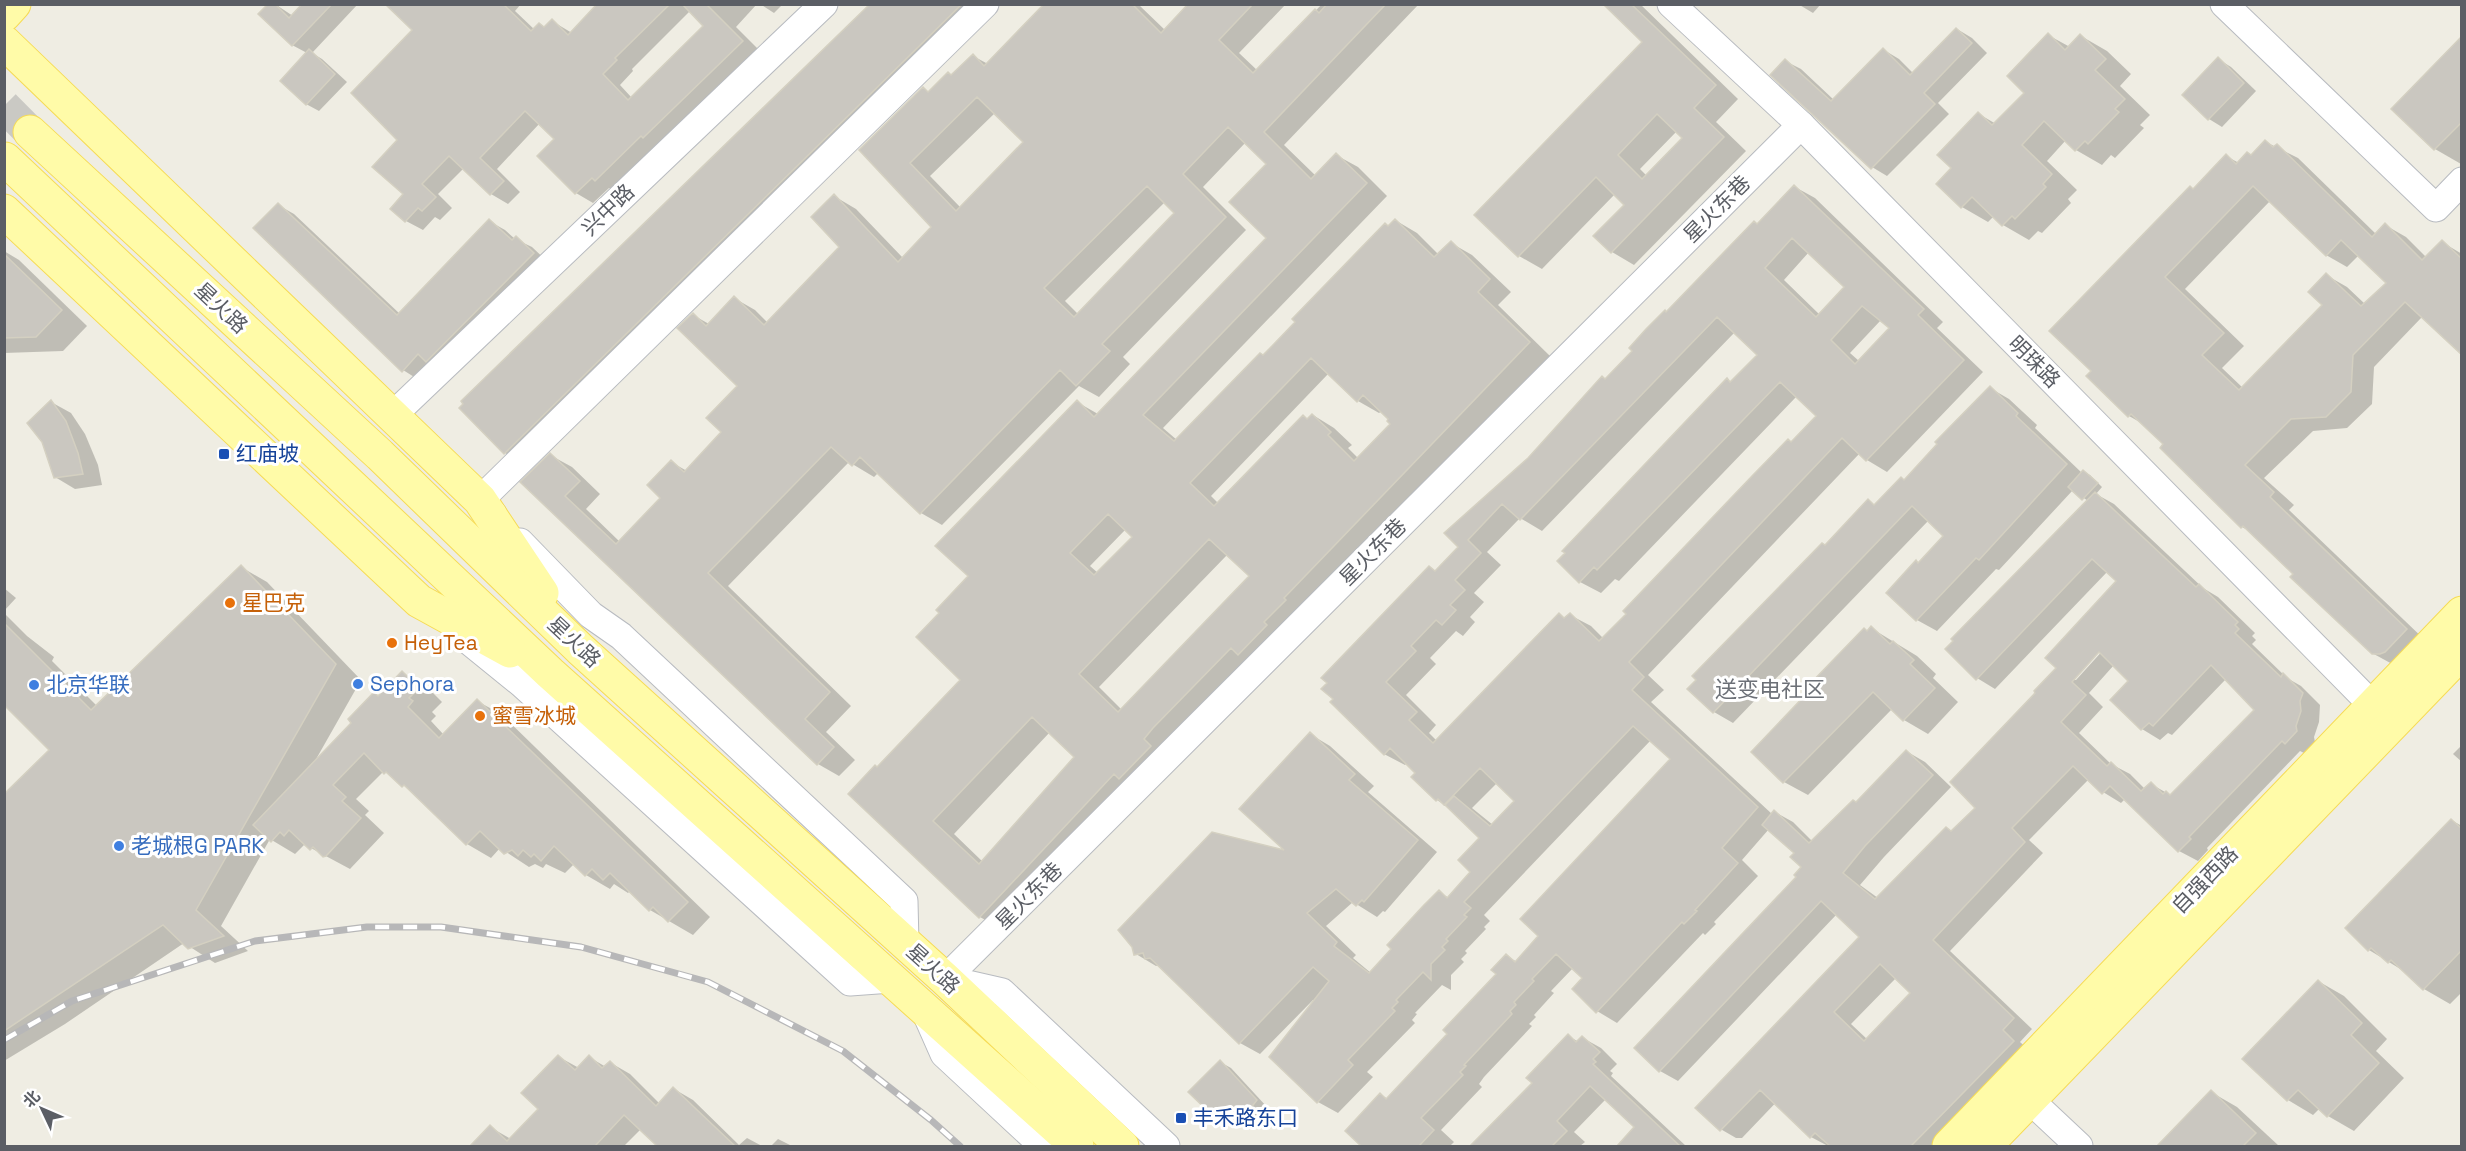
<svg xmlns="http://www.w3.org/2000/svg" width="2466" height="1151" font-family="'Space Grotesk','Noto Sans SC',sans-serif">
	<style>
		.shadow { fill: #0003; fill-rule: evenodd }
		.building { fill: #cac7c0; stroke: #d4d0c1; stroke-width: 1.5; fill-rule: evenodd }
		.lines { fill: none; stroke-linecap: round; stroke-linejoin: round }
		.major-tunnel { stroke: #cac9c4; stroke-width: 33; stroke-dasharray: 33 16; stroke-linecap: butt }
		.minor-casing { stroke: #b8bbc0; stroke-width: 29 }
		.major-casing { stroke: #f6db55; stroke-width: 35 }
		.minor { stroke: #fff; stroke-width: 27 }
		.major { stroke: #fffba8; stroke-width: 33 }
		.rail-casing { stroke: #b7b7b8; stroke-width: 7 }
		.rail { stroke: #fff; stroke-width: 4.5; stroke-dasharray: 14; stroke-linecap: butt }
		.transit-dot { fill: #1a4fb4; stroke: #fff; stroke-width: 2 }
		.food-dot { fill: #e8710a; stroke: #fff; stroke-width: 2 }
		.shop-dot { fill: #3f7fe0; stroke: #fff; stroke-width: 2 }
		.labels { text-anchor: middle; stroke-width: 6; stroke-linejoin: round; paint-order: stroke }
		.street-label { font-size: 21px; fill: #5b5e65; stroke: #fff }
		.transit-label { font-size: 21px; fill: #164399; stroke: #fff; text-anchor: start }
		.food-label { font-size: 21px; fill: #c56008; stroke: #fff; text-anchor: start }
		.shop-label { font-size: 21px; fill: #366cbe; stroke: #fff; text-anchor: start }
		.neighbourhood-label { font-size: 22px; fill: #6c7077; stroke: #fff }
	</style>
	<rect width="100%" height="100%" fill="#efede3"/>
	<g class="shadow">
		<path d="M275,4L293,16L304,4H358L312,53L322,59L347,82L319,111L306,104L307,53L292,45Z"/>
		<path d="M387,4H521L515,11L535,30L545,28L552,21L572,33L600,4H757L736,27L760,51L613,190L609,188L593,203L576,193L556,139L540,123L497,169L520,192L508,204L491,194L464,168L438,194L452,208L440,220L435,217L423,230L406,221L405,194L399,140L414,30ZM690,11L706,26L632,98L620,85L633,71L632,69Z"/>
		<path d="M760,4H783L774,13Z"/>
		<path d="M873,4H996L527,465L505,453L461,408Z"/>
		<path d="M1046,4H1141L1140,6L1165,30L1190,4H1286L1239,53L1258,71L1322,4H1419L1284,145L1316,176L1336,155L1358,167L1387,196L1163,428L1177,440L1263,357L1395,220L1417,233L1439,255L1451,243L1472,255L1511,292L1498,305L1550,356L1001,929L980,917L878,769L962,680L941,613L970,576L1077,402L1098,414L1268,238V164L1246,142L1203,187L1246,230L1123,357L1130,364L1099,397L1079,386L942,525L921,513L879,472L874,477L849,462L728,586L851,706L826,732L855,760L839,776L818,764L523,482L550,455L572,467L600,494L586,509L620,542L662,498L671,462L687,471L724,432L739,386L693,315L709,324L734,298L755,310L768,323L842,247L834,196L856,209L903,258L933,227L861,150L923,89L930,93L952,76L973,56L988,64ZM995,113L1025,142L961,208L930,176ZM1165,202L1177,213L1078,314L1065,301ZM1329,373L1358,401L1379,413L1382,411L1390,419L1392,424L1358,458L1348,448L1352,445L1334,428L1313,415L1219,504L1211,496ZM1126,529L1134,537L1098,573L1090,566ZM1228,554L1251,576L1122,710L1099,687ZM1050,732L1076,757L983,862L954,834Z"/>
		<path d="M1605,4H1640L1738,99L1716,122L1746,151L1634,265L1612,252L1626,205L1615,194L1542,269L1519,256L1644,42ZM1677,131L1684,138L1647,176L1640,169Z"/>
		<path d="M1798,4H1821L1813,13Z"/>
		<path d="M1957,29L1972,38L1987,53L1938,103L1949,114L1887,176L1872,167L1785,61L1801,69L1834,100L1884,50L1899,59L1914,74Z"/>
		<path d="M2048,35L2070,47L2081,36L2107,51L2131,74L2120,86L2150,115L2140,125L2144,128L2115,158L2111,155L2102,165L2076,150L2066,140L2047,161L2077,190L2068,199L2071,203L2042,233L2038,231L2029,240L2003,225L1994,216L1988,222L1962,207L1953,168L1979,114L1996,124L2026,93Z"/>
		<path d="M2462,38V163L2461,164L2435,149L2393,109Z"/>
		<path d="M2218,59L2231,67L2256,91L2222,127L2209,119L2184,95Z"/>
		<path d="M2266,142L2298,158L2376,234L2385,225L2406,237L2427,258L2442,242L2462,254V354L2422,317L2374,367L2372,404L2347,428L2313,431L2264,478L2294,505L2289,510L2427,642L2394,665L2372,653L2295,574L2251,532L2242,527L2162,448L2165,444L2145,425L2129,416L2088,376L2194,190L2226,156L2239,163L2252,156ZM2270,201L2326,255L2347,267L2359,255L2388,283L2365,304L2347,287L2326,275L2324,305L2243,388L2222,368L2244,346L2185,289Z"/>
		<path d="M1795,187L1815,198L1943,322L1937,328L1983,372L1887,472L1867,460L1860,453L1648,675L1664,690L1651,702L1772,814L1775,812L1793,822L1813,842L1856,803L1906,751L1925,762L1951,787L1884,857L1860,885L1878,898L1952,832L1977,809L2058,668L2119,581L2108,571L1995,689L1977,678L2088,501L2073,490L1999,570L1996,569L1937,631L1917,620L1919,564L1945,536L1929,520L1733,723L1714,712L1689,689L1868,501L1876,506L1905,481L1990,388L2009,399L2037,425L2035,428L2082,473L2084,472L2090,475L2102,487L2096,494L2114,504L2203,588L2218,597L2255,633L2252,636L2256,640L2252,644L2287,678L2301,686L2320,705L2319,722L2314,737L2315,742L2304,753L2300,751L2207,848L2208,850L2198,861L2179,851L2125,799L2121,803L2103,792L2089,779L2029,840L2043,853L1950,951L2032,1029L2020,1042L2031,1052L1939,1146H1828L1811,1137L1807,1070L1742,1138H1736L1717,1127L1861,937L1837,914L1678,1081L1660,1071L1799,877L1803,867L1796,853L1769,829L1742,860L1758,876L1714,922L1716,924L1705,935L1703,933L1617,1023L1597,1011L1584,978L1573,968L1551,991L1554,993L1534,1015L1536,1017L1529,1024L1532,1026L1484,1077L1479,1084L1482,1087L1441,1130L1454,1142L1450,1146H1364L1347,1131L1381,1095L1388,1099L1449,1034L1498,974L1507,956L1517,962L1540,936L1672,759L1651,740L1484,915L1490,921L1484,927L1486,929L1465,951L1467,953L1461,959L1464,962L1451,975V990L1442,985L1415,1013L1417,1014L1412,1020L1415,1023L1367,1072L1373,1077L1338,1113L1318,1102L1313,1000L1260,1054L1240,1043L1159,965L1156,966L1136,954L1290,853L1310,734L1330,746L1374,786L1368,792L1437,852L1385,912L1383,911L1377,917L1353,902L1326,926L1356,955L1353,958L1371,973L1439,892L1449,898L1473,871L1481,838L1449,808L1437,800L1417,773L1407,763L1405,765L1384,754L1332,702L1436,572L1460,547L1529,459L1606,380L1667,313ZM1809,252L1846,287L1820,315L1784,280ZM1881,320L1891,327L1859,361L1850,353ZM1735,332L1759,354L1559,561L1580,582L1601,593L1615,579L1619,581L1797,396L1818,416L1604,639L1591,626L1570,615L1566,619L1559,615L1437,741L1429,733L1436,725L1406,695L1436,664L1430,658L1456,631L1463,636L1475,622L1470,617L1484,602L1474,593L1501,565L1487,552L1520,518L1542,531ZM2102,646L2105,648L2076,680H2071ZM2114,665L2130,681L2142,729L2160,740L2168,733L2172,735L2226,679L2256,710L2172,796L2151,784L2145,789L2130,774L2111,764L2079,733L2103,707L2089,693ZM1497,783L1516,801L1493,825L1472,808ZM1896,978L1912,993L1868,1040L1851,1024Z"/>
		<path d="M278,205L294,214L400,314L489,221L505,230L515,239L532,247L549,263L419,380L403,370Z"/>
		<path d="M4,251L19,260L87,326L63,351L4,353Z"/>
		<path d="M51,402L71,413L85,434L98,465L102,485L75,489L55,477Z"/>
		<path d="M241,567L267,582L361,680L315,761L402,673L426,686L442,702L432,712L436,716L431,721L444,735L477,701L501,714L710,917L693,935L650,910L630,891L628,893L614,884L610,889L586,875L574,864L565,873L546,864L543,868L535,864L529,867L500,848L491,858L467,844L413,791L384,771L356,799L369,811L365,815L384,833L350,869L309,847L304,845L295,854L270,839L221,926L248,951L215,963L184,943L65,1024L4,1061V796L51,750L4,703V613L27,636L54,657L52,661L97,706Z"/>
		<path d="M4,588L16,598L4,611Z"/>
		<path d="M1871,628L1917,656L1936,674L1933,678L1958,702L1928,734L1904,720L1892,709L1808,795L1784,782Z"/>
		<path d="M2462,745V762L2453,754Z"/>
		<path d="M2451,820L2462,826V992L2450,1004L2424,989L2407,973L2369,950L2347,928Z"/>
		<path d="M2318,981L2344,996L2387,1039L2376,1051L2404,1078L2354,1131L2328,1116L2320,1108L2313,1115L2288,1100Z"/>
		<path d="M1568,1036L1579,1042L1583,1038L1601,1048L1617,1064L1610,1071L1613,1073L1611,1076L1686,1146H1618L1637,1127L1606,1099L1574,1132L1585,1142L1580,1146H1473L1534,1083Z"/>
		<path d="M559,1057L579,1068L589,1057L606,1067L611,1063L630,1074L660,1104L674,1089L693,1100L739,1145L747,1138L762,1146H659L641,1129L624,1146H470L490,1127L511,1139L540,1109Z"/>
		<path d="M1220,1062L1231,1068L1267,1107L1251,1128L1231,1114L1225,1121L1214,1115Z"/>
		<path d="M2211,1092L2237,1107L2279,1146H2159Z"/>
		<path d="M778,1139L792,1146H771Z"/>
	</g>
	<g class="building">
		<path d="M268,4H275L289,18L302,4H332L292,46L258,14Z"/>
		<path d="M385,4H503L531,31L539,23L544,27L552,19L568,35L597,4H670L615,58L617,60L603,74L628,100L703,26L682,4H706L743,41L643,138L641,136L595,181L592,178L575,194L537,156L554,139L525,111L480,158L504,181L490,195L449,156L422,184L436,197L422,211L418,208L405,222L390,209L403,194L372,167L397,140L351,93L412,30Z"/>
		<path d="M870,4H962L504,454L459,408L463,404L461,401Z"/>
		<path d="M1044,4H1132L1161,33L1188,4H1253L1219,40L1253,73L1315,9L1319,13L1327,4H1386L1264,132L1311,179L1336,153L1367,183L1143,415L1174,441L1260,353L1263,355L1270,348L1295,322L1292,319L1385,223L1388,226L1395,219L1434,257L1451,241L1490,279L1478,292L1530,342L1284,598L1286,600L1264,622L1267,625L1238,655L1231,648L1153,728L1144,739L1151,746L1119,779L1114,774L979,918L848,794L875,765L877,767L960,680L916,637L939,613L936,610L968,576L935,546L1077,400L1094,417L1266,238L1229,202L1266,164L1228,127L1183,174L1226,217L1102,344L1110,351L1076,386L1060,370L920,514L860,457L852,466L831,447L708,573L830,692L805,719L834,747L817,765L520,482L550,453L580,481L565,496L616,544L660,498L647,485L671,460L684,472L721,432L706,418L737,386L677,328L693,313L706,326L734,296L764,325L839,247L811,217L834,194L898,262L931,227L859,150L923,87L928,92L948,72L951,75L973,54L984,66ZM977,97L1023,142L956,211L910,163ZM1147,186L1174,213L1074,317L1044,288ZM1311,358L1357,402L1363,395L1388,419L1387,421L1390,424L1354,461L1328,435L1331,432L1312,414L1307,419L1303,415L1214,506L1190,483ZM1108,514L1132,537L1094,575L1070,553ZM1209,539L1249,576L1118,712L1079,674ZM1032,717L1074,757L979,864L933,821Z"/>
		<path d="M1603,4H1631L1716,85L1694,108L1724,137L1611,253L1593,236L1624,205L1596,177L1518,257L1474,215L1642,42ZM1657,114L1682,138L1642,179L1618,155Z"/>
		<path d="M1956,28L1972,43L1924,93L1935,104L1871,169L1770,75L1785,59L1831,101L1883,48L1910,75Z"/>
		<path d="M2048,33L2065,50L2080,34L2106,59L2095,70L2125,99L2115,109L2119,112L2088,144L2085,141L2075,151L2044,121L2022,145L2052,174L2043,184L2046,187L2015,219L2012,216L2002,226L1972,197L1961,208L1936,184L1951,168L1937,155L1978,112L1992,125L2024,93L2007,76Z"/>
		<path d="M2462,36V122L2434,150L2391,109Z"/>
		<path d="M309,49L335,74L306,105L280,81Z"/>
		<path d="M2218,57L2244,83L2208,120L2182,95Z"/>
		<path d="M2265,140L2273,147L2277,144L2372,237L2385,223L2422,260L2442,240L2462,259V355L2405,302L2353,355L2351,392L2326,417L2291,419L2245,465L2274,492L2270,497L2407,629L2385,652L2380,654H2372L2290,577L2293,574L2243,526L2241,528L2160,448L2163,444L2131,414L2128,417L2086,376L2091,371L2049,331L2190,186L2193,189L2226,154L2236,164L2247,152L2251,155ZM2253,186L2326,256L2341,240L2386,283L2361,306L2326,273L2308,292L2322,305L2239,390L2202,355L2224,333L2165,277Z"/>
		<path d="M1794,185L1924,309L1918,315L1964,360L1866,461L1842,438L1629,662L1644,677L1632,690L1758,807L1722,848L1738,863L1695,910L1697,911L1684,924L1682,922L1596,1013L1572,989L1582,978L1556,954L1532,979L1534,981L1514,1002L1516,1005L1510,1011L1512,1014L1464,1065L1466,1066L1460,1072L1463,1075L1421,1118L1434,1130L1419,1146H1361L1345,1131L1380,1093L1386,1099L1447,1034L1443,1030L1496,974L1491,970L1506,954L1515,962L1538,936L1520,919L1670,759L1633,726L1464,902L1471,908L1464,915L1467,917L1446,939L1448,941L1442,947L1445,950L1431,964V980L1423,972L1396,1000L1398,1002L1392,1008L1395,1011L1348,1060L1353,1065L1317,1103L1269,1057L1329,981L1313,967L1239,1044L1150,958L1145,959L1143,953L1134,955L1132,947L1118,930L1212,832L1284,850L1239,809L1310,732L1355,774L1349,780L1418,840L1364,902L1362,900L1356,906L1336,889L1307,913L1337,942L1334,946L1369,973L1391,949L1387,945L1423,906L1439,890L1447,898L1470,872L1458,860L1479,838L1445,805L1454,796L1490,826L1514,801L1480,768L1444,805L1438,799L1436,801L1411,777L1415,773L1390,748L1384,755L1330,702L1333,699L1321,689L1327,683L1321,678L1429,566L1435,571L1458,547L1444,533L1528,458L1602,376L1605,379L1632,351L1629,348L1646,329L1665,310L1666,312L1754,221L1757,224ZM1792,238L1844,287L1816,317L1765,268ZM1862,306L1889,328L1855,364L1831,340ZM1717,317L1757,355L1730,382L1727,378L1562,551L1565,553L1557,561L1579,583L1594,567L1597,570L1780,382L1816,416L1791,442L1788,439L1752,476L1623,611L1626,614L1599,641L1570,613L1564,618L1559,613L1433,743L1409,720L1417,712L1386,682L1416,651L1411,646L1436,620L1442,625L1456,610L1450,605L1465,590L1455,580L1481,553L1468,540L1502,504L1520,520Z"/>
		<path d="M278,203L397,315L489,219L512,240L516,236L534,253L426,362L418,354L402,372L253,228Z"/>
		<path d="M4,254L62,310L36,337L4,338Z"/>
		<path d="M1990,386L2018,413L2016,416L2067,464L1979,560L1976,558L1916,621L1886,593L1916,560L1918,563L1943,536L1912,506L1713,713L1687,689L1696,680L1692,676L1822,543L1825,545L1868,499L1874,505L1901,477L1904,480L1937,444L1935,442Z"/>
		<path d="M51,400L66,421L78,453L83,474L54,478L42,442L27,423Z"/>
		<path d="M2083,470L2098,483L2082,500L2068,487Z"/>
		<path d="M2095,492L2196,587L2199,584L2238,622L2235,625L2239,629L2235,633L2281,677L2283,673L2303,693L2300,701L2301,711L2296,726L2297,731L2285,744L2282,741L2189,837L2191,839L2178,852L2110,786L2102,794L2073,766L2012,828L2025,842L1933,940L2014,1018L2003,1030L2014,1041L1911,1146H1830L1815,1133L1810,1138L1760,1090L1720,1131L1695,1108L1859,937L1821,901L1659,1072L1634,1048L1796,877L1794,875L1801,867L1790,857L1794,853L1762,825L1774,810L1809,843L1853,800L1856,802L1906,750L1933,775L1865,846L1843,873L1875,899L1946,827L1951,831L1975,808L1950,782L2035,693L2034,691L2056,668L2045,658L2116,581L2092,559L1976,680L1945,649L1953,641L1951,639ZM2099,652L2128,681L2110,700L2141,730L2149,723L2153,726L2211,665L2254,710L2170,795L2166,791L2163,794L2151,782L2141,791L2111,762L2107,766L2061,722L2086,695L2072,682ZM1880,964L1910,993L1864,1041L1834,1012Z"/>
		<path d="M241,565L336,664L196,910L224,936L188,949L163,925L4,1031V794L49,750L4,705V623L91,710Z"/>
		<path d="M1871,626L1890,644L1893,641L1914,660L1910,664L1935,688L1903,721L1873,692L1783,783L1751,752L1810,690L1807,687L1864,628L1867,631Z"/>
		<path d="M402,671L419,688L409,698L413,701L408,707L439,738L477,699L688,902L668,922L653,907L649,911L610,873L603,880L592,869L585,876L554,846L541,861L534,854L531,857L523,850L518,856L512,850L504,854L480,831L466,845L404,785L402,787L386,772L384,774L364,753L333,785L346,797L342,801L361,818L326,856L323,857L313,847L310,850L289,830L284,836L280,832L271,842L253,825L351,723L348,719L374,692L378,696Z"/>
		<path d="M2451,819L2462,829V950L2423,990L2391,960L2388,963L2371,948L2368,951L2345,928Z"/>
		<path d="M2318,980L2362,1023L2351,1035L2379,1063L2327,1117L2298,1090L2287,1101L2242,1059Z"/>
		<path d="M1568,1034L1576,1042L1582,1036L1600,1052L1593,1059L1596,1062L1593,1064L1680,1146H1617L1634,1127L1590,1086L1557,1121L1567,1131L1552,1146H1470L1532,1083L1526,1078Z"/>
		<path d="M558,1055L575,1070L589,1055L602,1068L610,1061L656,1106L673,1087L735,1146H657L624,1115L595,1146H470L490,1125L507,1141L538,1109L521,1093Z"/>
		<path d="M1220,1060L1257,1100L1239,1123L1220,1108L1213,1116L1188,1092Z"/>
		<path d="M2211,1090L2256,1133L2243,1146H2157Z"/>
	</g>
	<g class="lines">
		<path class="major-tunnel" d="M4,106L30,132"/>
		<g class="minor-casing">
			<g id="minor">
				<path d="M1671,4L1801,125L2387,720"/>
				<path d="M2224,4L2436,208L2462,181"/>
				<path d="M393,415L824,4"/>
				<path d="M493,514L480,500L985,4"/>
				<path d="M520,542L591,615L621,636L904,901L905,944"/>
				<path d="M464,637L522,684L850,982L891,979"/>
				<path d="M945,979L1801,125"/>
				<path d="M945,979L1002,992L1166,1146"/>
				<path d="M925,1011L944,1054L1043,1146"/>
				<path d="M2030,1100L2079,1146"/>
			</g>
		</g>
		<g class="major-casing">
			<g id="major">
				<path d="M4,15L14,4"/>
				<path d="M4,42L480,500L542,593"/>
				<path d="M30,132L380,455L580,649L945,979L1122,1146"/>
				<path d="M5,159L550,673L1077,1146"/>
				<path d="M4,211L419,601L510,651"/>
				<path d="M1949,1146L2462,613"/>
				<path d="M1985,1146L2462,652"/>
			</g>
		</g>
		<use href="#minor" class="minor"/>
		<use href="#major" class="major"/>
		<g class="rail-casing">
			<path id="rail" d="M4,1040L72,1001L255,941L367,927H441L581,947L708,982L843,1051L931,1120L960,1146"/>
		</g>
		<use href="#rail" class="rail"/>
	</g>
	<g class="transit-dot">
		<rect x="218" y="448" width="12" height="12" rx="3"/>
		<rect x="1175" y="1112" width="12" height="12" rx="3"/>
	</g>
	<g class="food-dot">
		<circle cx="230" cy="603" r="6"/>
		<circle cx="392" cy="643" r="6"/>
		<circle cx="480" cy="716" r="6"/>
	</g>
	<g class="shop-dot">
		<circle cx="358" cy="684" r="6"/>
		<circle cx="34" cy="685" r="6"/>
		<circle cx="119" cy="846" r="6"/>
	</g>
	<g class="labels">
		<g class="street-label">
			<text transform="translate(1717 209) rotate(-45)" y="7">星火东巷</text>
			<text transform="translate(608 210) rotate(-44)" y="7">兴中路</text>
			<text transform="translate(221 308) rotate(43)" y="7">星火路</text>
			<text transform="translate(2034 362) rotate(45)" y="7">明珠路</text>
			<text transform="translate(1373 552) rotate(-45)" y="7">星火东巷</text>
			<text transform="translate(574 642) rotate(43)" y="7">星火路</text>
			<text transform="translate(2205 880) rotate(-46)" y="7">自强西路</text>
			<text transform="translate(1029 896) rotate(-45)" y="7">星火东巷</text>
			<text transform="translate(933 969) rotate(42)" y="7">星火路</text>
		</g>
		<g class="transit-label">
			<text x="236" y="461">红庙坡</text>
			<text x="1193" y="1125">丰禾路东口</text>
		</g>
		<g class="food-label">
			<text x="242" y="610">星巴克</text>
			<text x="404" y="650">HeyTea</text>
			<text x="492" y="723">蜜雪冰城</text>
		</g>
		<g class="shop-label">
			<text x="370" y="691">Sephora</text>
			<text x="46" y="692">北京华联</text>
			<text x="131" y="853">老城根G PARK</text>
		</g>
		<g class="neighbourhood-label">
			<text x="1770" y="697">送变电社区</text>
		</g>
	</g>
	<rect width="2466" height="1151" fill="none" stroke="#5b5e65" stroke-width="12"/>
	<g transform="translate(42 1109) rotate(314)" stroke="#ffffff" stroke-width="4.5" paint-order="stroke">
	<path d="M0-4.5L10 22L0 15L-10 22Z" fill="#5b5e65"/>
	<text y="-9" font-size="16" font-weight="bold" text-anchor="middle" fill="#5b5e65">北</text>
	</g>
</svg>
